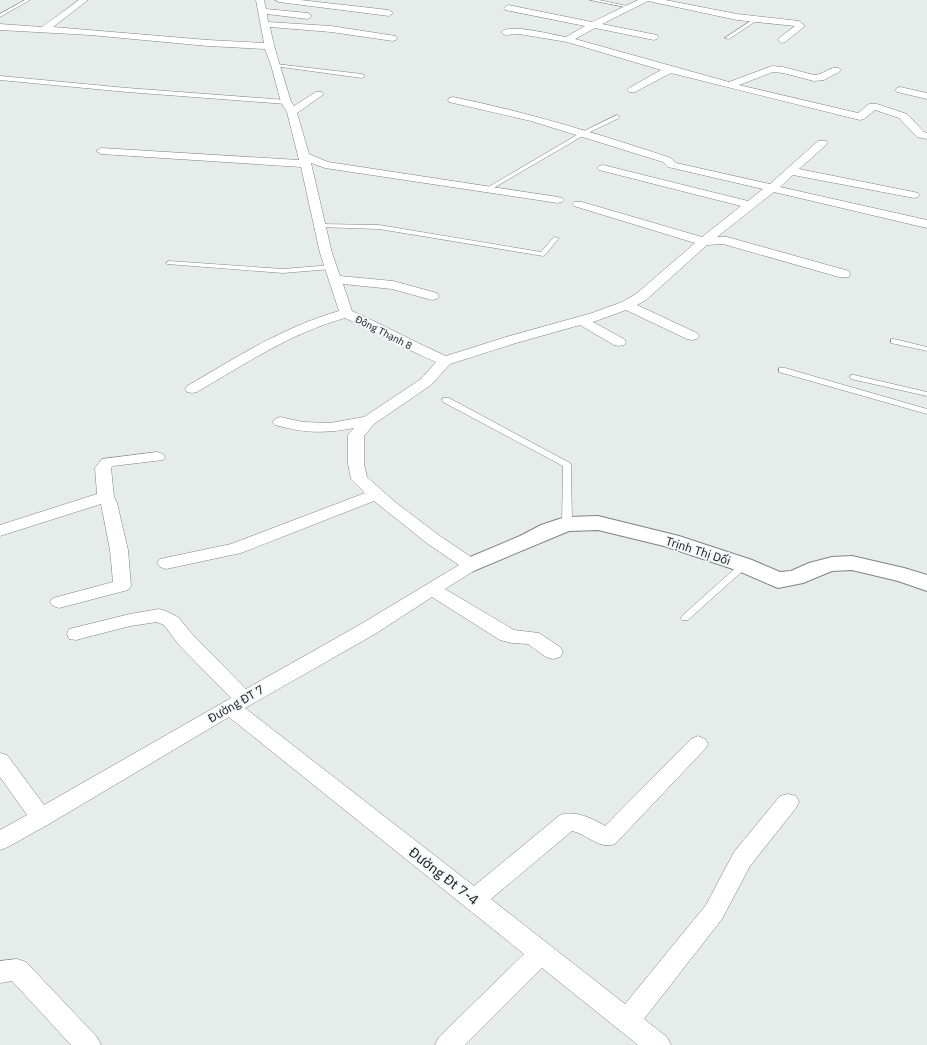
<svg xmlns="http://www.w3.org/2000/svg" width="927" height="1045" font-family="'IBM Plex Sans',sans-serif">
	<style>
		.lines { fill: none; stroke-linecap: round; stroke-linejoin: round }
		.service-casing { stroke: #7e8482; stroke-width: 1 }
		.minor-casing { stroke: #7e8482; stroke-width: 1 }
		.tertiary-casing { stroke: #7e8482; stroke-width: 2 }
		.service { fill: #fff; fill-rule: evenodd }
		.minor { fill: #fff; fill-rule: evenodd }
		.tertiary { fill: #fff; fill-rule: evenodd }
		.labels { text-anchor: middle; stroke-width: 4; stroke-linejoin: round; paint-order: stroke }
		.far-street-label { font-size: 10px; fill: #141616; stroke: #f3f9f8 }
		.street-label { font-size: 12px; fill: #141616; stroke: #f3f9f8 }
		.near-street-label { font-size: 14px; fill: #141616; stroke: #f3f9f8 }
	</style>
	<rect width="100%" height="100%" fill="#e6ecea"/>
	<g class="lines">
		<g class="service-casing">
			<g id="service">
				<path d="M25,0H30L0,17V14Z"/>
				<path d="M590,0H599L632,7L630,8Z"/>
				<path d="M755,18L759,19L729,39L725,38Z"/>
				<path d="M276,64L362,74L365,76L362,78L274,66V64Z"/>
				<path d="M0,76L127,88L286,100L289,102L286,104L127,92L0,80Z"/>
				<path d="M617,115L620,117L619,118L586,134L490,190L485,189L582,132Z"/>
				<path d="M320,224L379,225L541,252L554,237L559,238L545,255L543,256L379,229L318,227L317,226Z"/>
				<path d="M169,261L283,269L331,265L334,267L331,269L283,273L167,264L166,263Z"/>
				<path d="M891,339H894L927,347V351L891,343Z"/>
				<path d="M779,368H785L927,409V414L779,372Z"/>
				<path d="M851,375H854L927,392V396L851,379L850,377Z"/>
				<path d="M443,398H449L570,463L571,465L572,524L570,526L567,527L562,524L563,466L443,402L442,400Z"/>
				<path d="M744,562L749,565L747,567L688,620H682L680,618L682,616L741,563Z"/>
			</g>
		</g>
		<g class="minor-casing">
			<g id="minor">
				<path d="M79,0H88L53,27L208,40L264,43L256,0H264L266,9L308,13L312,16L308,19L267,14L268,22L331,26L396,36L397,38L396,40L393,41L331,32L270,27C275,53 284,77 291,102L294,106L316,92H322L324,94L297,113L309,154L328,162L558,197L562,198L564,200L562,202L558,203L325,168L311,163L332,253L340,276L393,281L437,293L439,296L437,299L432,300L392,289L343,284L352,311C384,325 414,342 446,356L506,337L592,313L622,302L636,294L695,243L574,206L572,204L574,202H582L702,237L741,206L599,170L597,168L599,166L603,165L748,201L763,189L668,167L663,162L531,121L449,102L448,100L449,98L453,97C527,112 599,134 671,158L676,163L770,184L818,141H826L827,143L826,145L799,169L914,192L918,193L920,195L918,197L914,198L793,175L780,187L927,220V228L774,192L717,237H727L849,271L850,274L849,277H839L723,244L707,245L646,300L637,305L697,333L699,336L697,339L692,340L687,339L626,310L593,322L624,339L626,342L624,345L619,346L614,345L580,325L516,343L450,364L431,385L374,424L364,436V464L367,477L395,502L440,536L477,561L480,565L477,569L445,589L514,630L539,633L560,647L563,652L560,657L553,659L546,657L528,644L512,643L500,640L432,597L375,634L245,708L474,886L560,815C575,810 592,818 605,826L691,739L698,736L705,739L708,744L705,749L615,844C599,850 587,834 572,831L491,899L625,1004L706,905L734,852L780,796L788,794L796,796L799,802L796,808L750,866L722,919L644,1019L667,1037L671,1045H638L542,968L465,1045H435L439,1037L524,954L229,717L49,824L8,847L0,850V830L27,815L0,777V753L7,755L44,805L231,698L179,645L164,625L157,622L130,626L76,640L69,639L67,634L69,629L130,614L159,609L166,611L178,617L193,635L246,689L361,624L459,565L428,544L374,501L241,553L166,569L160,567L157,563L160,559L231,544L365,493L351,479L348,464V435L354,428C324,434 304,433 275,425L272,422L275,419L280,417L303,422L330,423L364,417L421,379L436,362C405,349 376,332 345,318C291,333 245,364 197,392L192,393L187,392L185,389L187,386C237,357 283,327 339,311L320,253L301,167L101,154L96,151L101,148L299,160L287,112L281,102L271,65L265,49L208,46L90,35L0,30V24L42,27Z"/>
				<path d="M275,0H300L389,10L393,13L389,16L279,2Z"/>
				<path d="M638,0H665L737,14L799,21L805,26L785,42L782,43L778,40L779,38L795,26L737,20L648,1L602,24L657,35L658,37L657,39L654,40L595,28L575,39L729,82L772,66L783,67L814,75C823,75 830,66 839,68L841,70L839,72L824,80L814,81L783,73L773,72L739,85L858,113L869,104H877L907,114L924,132L927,133V139L917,137L899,118L875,110L864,119L860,120L671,73L635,92H629L627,90L629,88L661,70L567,42L519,34L505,35L501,32C510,23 553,35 566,37L585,26L505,10L504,8L508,5L592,22Z"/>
				<path d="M900,87L927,93V99L897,92L895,90L897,88Z"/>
				<path d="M157,452L163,454L165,457L163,460L113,466L111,468L114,497L117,503L128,550L131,586L128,590L59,608L53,606L50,602L53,598L113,582L110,550L101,504L0,536V525L97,494L95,468L102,459Z"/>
				<path d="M17,959L26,962L97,1037L101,1045H71L12,981L0,983V961Z"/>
			</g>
		</g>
		<g class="tertiary-casing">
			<path id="tertiary" d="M598,516L679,536L752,560L780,572L791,571L809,563L832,557L852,556L904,568L927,575V591L898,581L852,570L832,571L803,583L778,588L736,570L664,546L598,530L569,531L471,572L463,570L460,565L463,560L520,536L541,525L559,519L567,517Z"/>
		</g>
		<use href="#service" class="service"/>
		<use href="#minor" class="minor"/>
		<use href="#tertiary" class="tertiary"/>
	</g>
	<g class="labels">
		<g class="far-street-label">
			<text transform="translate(384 332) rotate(27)" y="4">Đông Thạnh 8</text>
		</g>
		<g class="street-label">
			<text transform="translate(698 551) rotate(18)" y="4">Trịnh Thị Dối</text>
			<text transform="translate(236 704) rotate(-30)" y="4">Đường ĐT 7</text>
		</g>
		<g class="near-street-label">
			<text transform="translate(444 876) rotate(38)" y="5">Đường Đt 7-4</text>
		</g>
	</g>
</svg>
